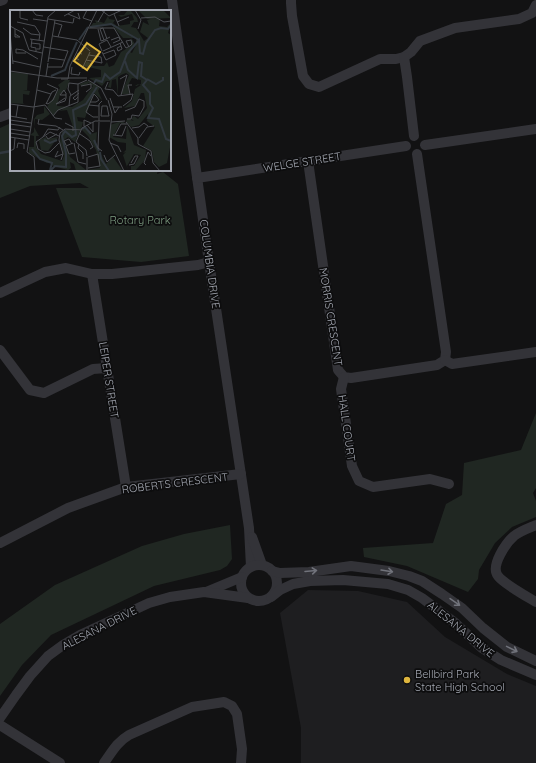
<svg xmlns="http://www.w3.org/2000/svg" width="536" height="763" font-family="Quicksand,sans-serif">
	<style>
		.built { fill: #1e1e20 }
		.green { fill: #202722 }
		.lines { fill: none; stroke-linecap: round; stroke-linejoin: round }
		.stream { stroke: #30373e; stroke-width: 2.5 }
		.minor { stroke: #333338; stroke-width: 10 }
		.oneway { stroke: #71737b }
		.poi-dot { fill: #dfb63e; stroke: #0d0d0e; stroke-width: 1.5 }
		.labels { text-anchor: middle; stroke-width: 3.5; stroke-linejoin: round; paint-order: stroke }
		.street-label { font-size: 11px; fill: #a4a8b2; stroke: #0d0d0e }
		.park-label { font-size: 11px; fill: #7d9c81; stroke: #0d0d0e }
		.poi-label { font-size: 11px; fill: #a4a8b2; stroke: #0d0d0e; text-anchor: start }
		.inset-river { fill: none; stroke: #30373e; stroke-width: 2 }
		.inset-road { fill: none; stroke: #4c4e53; stroke-width: 1 }
		.view { fill: #dfb63e; fill-opacity: 0.15; stroke: #dfb63e; stroke-width: 2 }
		.inset-edge { fill: none; stroke: #a4a8b2; stroke-width: 2 }
	</style>
	<rect width="100%" height="100%" fill="#121213"/>
	<path class="built" d="M308,590L358,591L407,602L445,637L507,674L536,686V763H301V728L280,613Z"/>
	<g class="green">
		<path d="M11,123V170H158L157,174L163,172L178,184L189,256L141,262L82,257L56,188H89L80,183L30,186L0,198V128Z"/>
		<path d="M536,413V488L533,493L536,501V517L512,527L495,543L479,570L478,579L468,592L407,566L364,557L363,548L433,543L446,504L462,495L464,463L521,450Z"/>
		<path d="M230,525L232,559L227,566L220,570L154,586L51,635L22,665L0,696V624L55,585L142,546L184,534Z"/>
	</g>
	<g class="lines">
		<path class="stream" d="M0,153L11,151"/>
		<g class="minor">
			<path d="M172,0L209,262L249,528L251,567"/>
			<path d="M291,0V3L292,16L303,76L309,84L319,87L380,59H396L404,57L411,52L420,41L455,28L519,19L532,13L536,5"/>
			<path d="M0,1L3,0"/>
			<path d="M404,57L407,77L414,136"/>
			<path d="M0,117L11,113"/>
			<path d="M425,145L536,129"/>
			<path d="M308,161L338,370L344,377L351,378L437,365L445,360L446,352L417,154"/>
			<path d="M197,178L406,146"/>
			<path d="M92,274L126,487"/>
			<path d="M0,293L45,272L66,268L92,274H112L198,265L209,262"/>
			<path d="M0,350L30,390L44,393L93,369L107,368"/>
			<path d="M445,360L452,364L536,352"/>
			<path d="M344,377L341,389L352,466L359,481L373,487L430,479L449,484"/>
			<path d="M536,525C529,528 520,531 514,536C506,543 490,566 498,576C504,584 526,596 536,602"/>
			<path d="M252,537L262,565"/>
			<path d="M0,543L68,508L126,487L241,474"/>
			<circle cx="259" cy="583" r="18"/>
			<path d="M272,571L280,573L309,572L351,566L389,571L409,576L422,581L442,594L462,608L483,628L507,647L536,661"/>
			<path d="M206,592L242,577"/>
			<path d="M271,597L280,590L293,584L310,581L343,580L388,584L408,590L422,598L454,622L482,648L501,660L536,675"/>
			<path d="M0,718L16,695L30,676L48,656L63,645L80,635L149,603L170,597L204,592L248,598"/>
			<path d="M0,725L60,763"/>
			<path d="M104,763C112,752 117,742 129,735L192,707L224,702L232,706L237,714L242,749L241,763"/>
		</g>
	</g>
	<defs><path id="oneway-shaft" d="M-6 0H5M1.5-3L5.5 0L1.5 3" fill="none" stroke-width="1.6" stroke-linecap="round" stroke-linejoin="round"/></defs>
	<g class="oneway">
		<use href="#oneway-shaft" transform="translate(311 571) rotate(-5)"/>
		<use href="#oneway-shaft" transform="translate(387 571) rotate(9)"/>
		<use href="#oneway-shaft" transform="translate(455 602) rotate(35)"/>
		<use href="#oneway-shaft" transform="translate(512 649) rotate(26)"/>
	</g>
	<circle class="poi-dot" cx="407" cy="680" r="4"/>
	<g class="labels">
		<g class="street-label">
			<text transform="translate(302 162) rotate(-9)" y="4">WELGE STREET</text>
			<text transform="translate(210 264) rotate(82)" y="4">COLUMBIA DRIVE</text>
			<text transform="translate(331 317) rotate(81)" y="4">MORRIS CRESCENT</text>
			<text transform="translate(109 380) rotate(81)" y="4">LEIPER STREET</text>
			<text transform="translate(347 428) rotate(82)" y="4">HALL COURT</text>
			<text transform="translate(175 483) rotate(-7)" y="4">ROBERTS CRESCENT</text>
			<text transform="translate(99 628) rotate(-27)" y="4">ALESANA DRIVE</text>
			<text transform="translate(461 629) rotate(39)" y="4">ALESANA DRIVE</text>
		</g>
		<g class="park-label">
			<text x="140" y="224">Rotary Park</text>
		</g>
		<g class="poi-label">
			<text x="415" y="678">Bellbird Park<tspan x="415" dy="13">State High School</tspan></text>
		</g>
	</g>
	<g transform="translate(10 10)">
		<rect width="161" height="161" fill="#121213"/>
		<path d="M128,0H153L161,8L137,9ZM117,1H121L127,8L128,12H124L121,17L126,18L134,31L138,28L130,22L133,12L139,15L137,10L144,8L150,9L149,16L157,17L161,13L158,23L161,25V132L157,153L149,157L144,152L142,141L133,136L145,117L137,111L138,104L129,115L121,117L116,112L117,109L124,111L121,109L124,106L128,109L137,98L134,83H131L125,96L114,98L122,91L125,79L131,75L129,74L127,76H125L128,74H131V70L122,68L118,75L119,84H111L119,65L116,63L111,65L108,67V85L106,69L102,70L101,78L98,77L100,71H96L92,76L79,68L91,67V60L74,56L77,51L84,56H94L97,52L99,57L104,55L111,42L121,36V28L125,34L120,42L122,43L126,35V28H113L102,15L80,18L83,13H86L85,10L94,13L98,6L99,9L105,10L103,13L107,16L120,14V11L124,10L122,4L111,7L108,5H114ZM0,62L18,64L17,80H13L20,81L19,85L13,84V80V93L14,94L0,93ZM55,70H60L56,80L50,84L47,96L62,97L73,90L83,76L79,73L73,76L69,75L72,73L78,71L90,77L88,81L92,90L84,83L75,108L67,107L68,111L73,112L71,120H64L57,100L49,101L53,99H49L43,105L37,97L50,78L48,75ZM34,96L40,104L32,110L25,109L24,117L29,126H26V137L31,144L52,151L54,146L50,132L52,122L58,119L70,121L65,132L58,127L54,130L60,147L76,160L90,158L86,140L78,126L72,120L75,116L81,124L87,122L86,135L96,154L103,147L113,161H66L64,154L60,152L61,158L58,160L43,156L40,152L37,153L19,143V137H24V126L20,125L24,122V109L27,105L34,103ZM112,111L116,114L110,113L103,127L116,129L117,115L124,135L136,140L135,150L125,161H121V156H124L131,145L124,144L117,156L118,160L113,145L116,142L113,143L116,140V133L108,132L99,127L100,115ZM36,127L37,129L48,127L38,141L31,140L29,130Z" fill="#202722"/>
		<path class="inset-river" d="M80,17L101,14L129,30M69,30L78,17M115,51L118,60L127,68L129,52L132,53L131,66L137,70L133,75L140,83V94L143,98L138,108L149,109L156,129L161,131M58,52L67,32M41,66L55,60L58,52M137,69L146,74L153,70V67M84,73L86,70L92,72L95,64L100,69L110,62L117,44L129,30L130,43L133,44L136,33L145,20L151,18L158,19L161,15M72,119L75,117L81,124M34,130L40,133L47,130M84,130L89,141M22,139L30,149L42,153L40,160M90,142L91,149L99,161M40,161L45,156L56,157V143L52,126L55,121L62,127L66,125L63,100L76,94L87,77"/>
		<path class="inset-road" d="M10,0V8L18,10M22,0L26,5L33,6M77,0L73,8L82,11M91,0L99,6L112,0M125,0L131,10L128,19M58,4L70,9L68,3M104,4L109,16M54,6L65,0M131,8L145,7L154,12L161,11M23,9L37,11M38,9L63,13L64,8M7,12L25,16L30,24L29,30M88,12L95,0M107,12L119,7M45,13L52,15L48,27M0,16L13,23L19,40L32,43M13,18L21,24L30,25M79,18H104L116,38L120,36L122,34L121,30L116,31L119,37M88,19L91,31L94,30M0,23L3,54M5,24L10,27H5V19M43,26L67,30L80,41M20,29L34,31M22,29L21,37L26,38V42M97,29L93,18L90,19L94,30L100,27M101,30L109,27L110,30L103,33M21,33L30,34V39H27M110,33L112,39L108,41L107,38L111,36M34,37L58,41L52,57H38M92,41L89,34L97,30L101,37M93,41L113,32M92,42L96,50L106,45L104,40L93,44M16,43H6V39L13,40L28,49M39,48L54,50M69,50L66,48L68,43L72,44M76,50L92,53L91,47L79,45M3,51L30,57M38,52L45,10M62,57L61,64L69,65L70,62M72,59L80,42M0,61L47,68H77M29,66L38,7L46,0M36,66L38,53M51,69H58L60,56L87,0M110,69L117,65L111,85M78,70L91,78L97,90M98,72L95,79L103,80L108,86M71,76L81,74V78L76,82M27,80L41,84M120,84L118,75H122M56,85H50L54,80L55,82L56,83V88M61,85L58,79L59,73L68,74L77,70M108,86L123,84L121,90L113,96M68,87L65,90L63,88L69,83M55,88L46,94L55,91L56,88M100,88L103,97H112M98,90L102,104L99,130L114,161M80,92H86L89,90L87,87M36,93L38,94L43,90L48,79L37,74M0,94L23,97L35,95M36,94L42,82L46,80M35,95L45,108L52,109M79,95L84,84L87,87M59,96L60,86L69,80M103,97L105,103L109,97M115,101L125,97L129,89L134,91V97L129,106L122,105L121,109H117M0,106L17,109M43,106L48,100L68,92V74M91,106H99L97,96H94M91,106L92,96H94M6,107L8,95M88,107H83L76,102L79,95L89,96M29,109L28,114L46,116L53,120M0,110L21,113M89,111V94L92,91M89,112L88,138L92,141M101,112L115,111M116,112L128,128V134L141,141L143,153L150,161M55,113L63,117V121M0,114L21,117M77,115L83,122V112M74,116V110L81,113M122,118L129,117L134,113L138,116M0,119L20,122M0,123L20,126M70,124L80,131L83,137L80,139M103,125L112,126L116,116M105,125L111,114H117M36,126L38,129L47,124M0,127L19,130M33,127L38,119L48,120L50,117M129,128L137,117L144,116M49,133L40,142L35,143L28,139L26,132L40,122L49,126M63,133L56,136L59,144L65,143M64,133L68,152L76,154M100,133L108,136L111,142M69,134L68,138L73,143V149M56,135L54,131L59,129L62,134M7,138L8,133L14,134V139M0,141L4,139L5,128M48,141L45,147L53,144M94,145L97,152L105,145M77,146L76,140L66,132L72,118L85,111H100M78,147L88,144L90,156L78,158M51,150L53,144L49,130L50,123L55,119L71,120M119,155L124,154L128,146H125L121,153M136,155L134,153L138,142L141,146M77,160V147M25,161L24,147L17,142L29,66"/>
		<path class="view" d="M77,33L90,42L77,60L64,51Z"/>
		<rect width="161" height="161" class="inset-edge"/>
	</g>
</svg>
